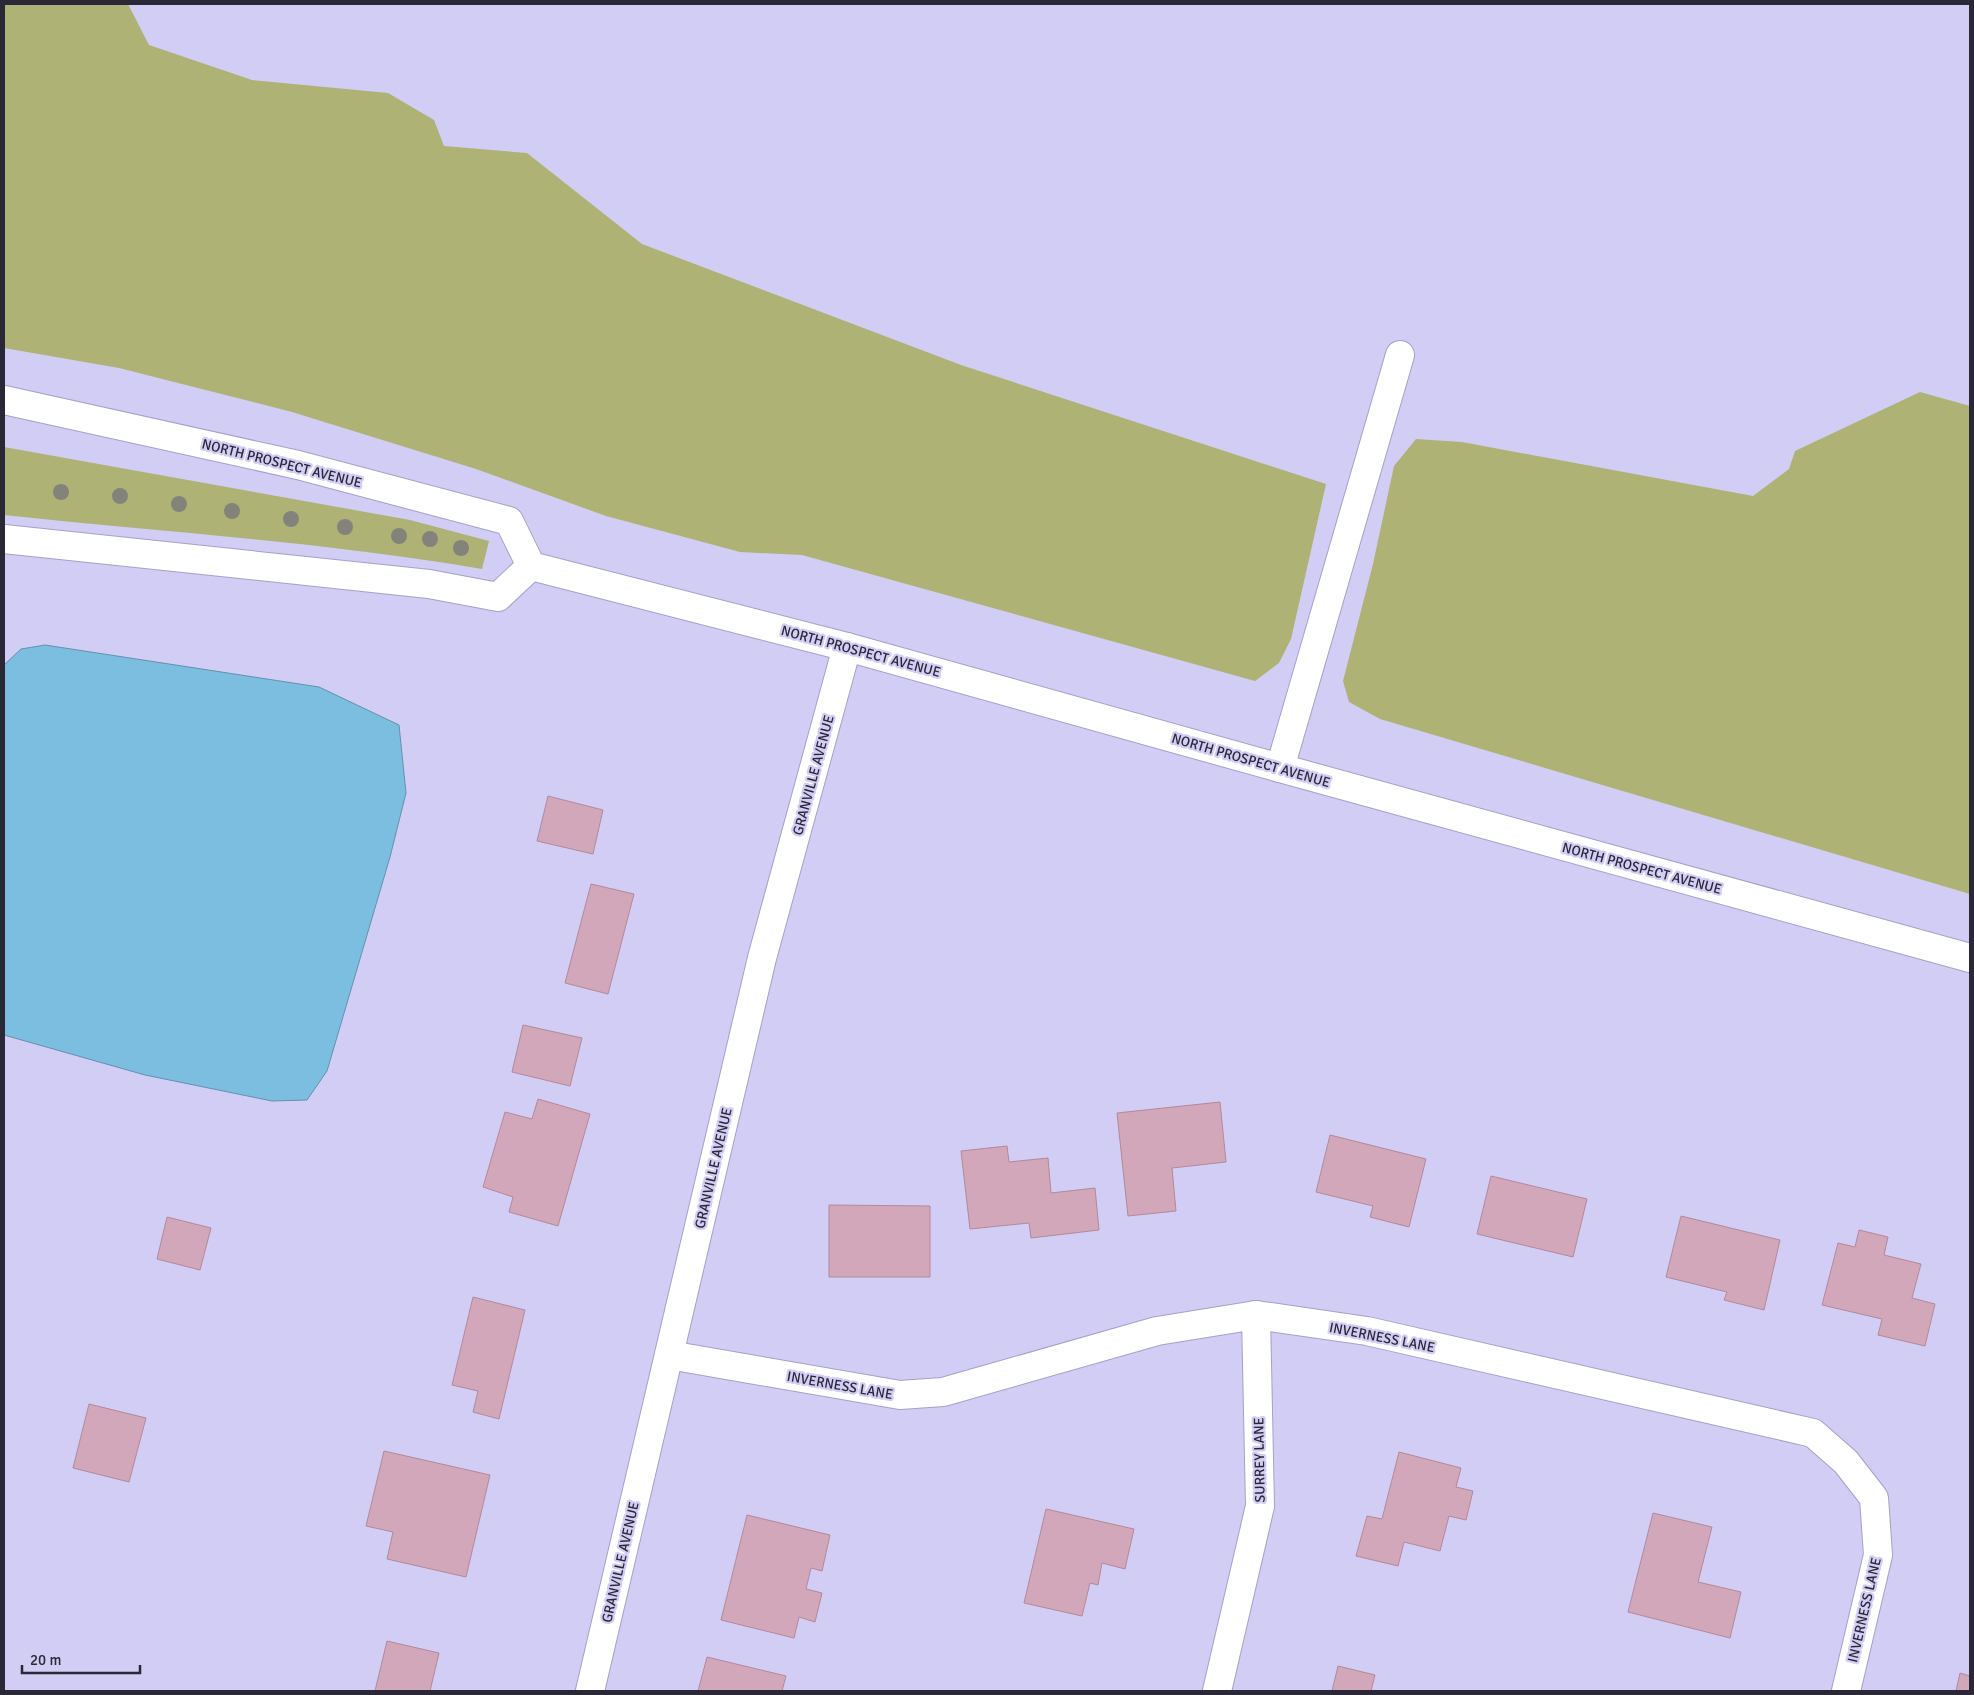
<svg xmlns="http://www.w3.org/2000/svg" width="1974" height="1695" font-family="Signika,sans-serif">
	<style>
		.green { fill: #aeb275 }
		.water { fill: #7cbee0; stroke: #6391ad }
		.building { fill: #d2a7b9; stroke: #b2899a }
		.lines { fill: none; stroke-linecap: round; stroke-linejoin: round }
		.minor-casing { stroke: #a6a0c6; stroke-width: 30 }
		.major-casing { stroke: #a6a0c6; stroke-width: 30 }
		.minor { stroke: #fff; stroke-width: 28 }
		.major { stroke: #fff; stroke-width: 28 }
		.tree { fill: #84837b }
		.labels { text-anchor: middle; stroke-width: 4.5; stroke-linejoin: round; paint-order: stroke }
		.street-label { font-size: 14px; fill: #2a2736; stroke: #d2cdf4 }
	</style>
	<rect width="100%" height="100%" fill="#d2cdf4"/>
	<g class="green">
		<path d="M4,4H128L149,45L252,80L388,93L434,120L444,146L527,153L642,244L961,365L1326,484L1291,639L1279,663L1255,681L802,555L740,552L606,516L476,469L292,412L119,368L4,348Z"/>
		<path d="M1920,392L1970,406V894L1380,719L1349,702L1343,681L1373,564L1394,466L1416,439L1462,442L1753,496L1789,469L1795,451Z"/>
		<path d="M4,447L410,520L489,541L482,569C324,542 163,532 4,515Z"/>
	</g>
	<path class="water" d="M45,645L319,687L399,725L406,793L390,857L327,1071L307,1100L272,1101L145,1075L4,1035V665L21,649Z"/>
	<g class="building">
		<path d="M548,796L603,810L593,854L537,841Z"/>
		<path d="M591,884L634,894L608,994L565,983Z"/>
		<path d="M523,1025L582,1038L570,1086L512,1072Z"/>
		<path d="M538,1099L590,1114L558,1226L509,1212L513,1197L483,1187L505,1112L532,1119Z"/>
		<path d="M1220,1102L1226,1162L1172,1168L1176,1211L1128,1216L1117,1113Z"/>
		<path d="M1330,1135L1426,1159L1409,1227L1370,1217L1373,1206L1316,1192Z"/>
		<path d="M1007,1146L1009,1162L1048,1158L1051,1193L1095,1188L1099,1230L1031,1238L1029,1223L970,1229L961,1151Z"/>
		<path d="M1491,1176L1587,1199L1573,1257L1477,1234Z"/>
		<path d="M829,1205L930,1206V1277H829Z"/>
		<path d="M1681,1216L1780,1240L1764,1310L1724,1300L1727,1292L1666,1277Z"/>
		<path d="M167,1217L211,1228L200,1270L157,1259Z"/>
		<path d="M1859,1230L1888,1237L1884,1255L1921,1264L1912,1298L1935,1304L1925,1346L1878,1335L1882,1319L1822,1305L1838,1243L1855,1247Z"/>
		<path d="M473,1297L525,1310L499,1419L473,1412L478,1391L452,1385Z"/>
		<path d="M89,1404L146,1418L129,1482L73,1468Z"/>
		<path d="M384,1451L490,1475L466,1577L387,1559L393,1532L366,1526Z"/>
		<path d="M1399,1452L1461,1468L1456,1487L1473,1491L1466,1520L1449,1516L1440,1551L1404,1542L1398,1566L1356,1556L1367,1516L1382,1519Z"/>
		<path d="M1046,1509L1134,1529L1125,1569L1102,1563L1098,1585L1090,1583L1082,1616L1024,1603Z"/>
		<path d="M1653,1513L1712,1527L1698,1582L1741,1592L1730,1638L1628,1612Z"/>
		<path d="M747,1515L830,1535L822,1571L811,1568L806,1589L822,1593L815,1622L799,1617L794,1638L721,1620Z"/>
		<path d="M387,1641L439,1653L430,1691H375Z"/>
		<path d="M707,1657L786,1676L782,1691H698Z"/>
		<path d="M1338,1666L1375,1675L1371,1691H1332Z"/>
		<path d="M1960,1673L1970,1676V1691H1956Z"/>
	</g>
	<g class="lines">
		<g class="minor-casing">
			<g id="minor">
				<path d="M1280,768L1400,355"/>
				<path d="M669,1355L900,1395L943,1392L1157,1331L1256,1315L1367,1331L1813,1433L1846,1462L1874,1498L1878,1555L1846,1691"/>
				<path d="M590,1691L762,958L847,647"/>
				<path d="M1217,1691L1260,1506L1256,1315"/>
			</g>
		</g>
		<g class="major-casing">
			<g id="major">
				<path d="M4,400L298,465L509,521L531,566L847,647L1280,768L1970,958"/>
				<path d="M4,539L429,584L498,597L531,566"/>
			</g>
		</g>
		<use href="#minor" class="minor"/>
		<use href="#major" class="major"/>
	</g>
	<g class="tree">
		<circle cx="61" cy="492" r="8"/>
		<circle cx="120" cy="496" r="8"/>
		<circle cx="179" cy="504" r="8"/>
		<circle cx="232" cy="511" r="8"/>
		<circle cx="291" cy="519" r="8"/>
		<circle cx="345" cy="527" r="8"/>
		<circle cx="399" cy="536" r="8"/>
		<circle cx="430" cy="539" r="8"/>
		<circle cx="461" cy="548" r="8"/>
	</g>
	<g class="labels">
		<g class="street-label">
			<text transform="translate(282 463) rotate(14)" y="5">NORTH PROSPECT AVENUE</text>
			<text transform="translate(861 651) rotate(15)" y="5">NORTH PROSPECT AVENUE</text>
			<text transform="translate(1251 760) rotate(16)" y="5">NORTH PROSPECT AVENUE</text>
			<text transform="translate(813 775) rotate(-75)" y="5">GRANVILLE AVENUE</text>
			<text transform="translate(1642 868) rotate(15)" y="5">NORTH PROSPECT AVENUE</text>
			<text transform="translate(713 1168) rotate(-77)" y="5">GRANVILLE AVENUE</text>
			<text transform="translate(1382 1337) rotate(11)" y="5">INVERNESS LANE</text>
			<text transform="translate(840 1385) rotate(10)" y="5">INVERNESS LANE</text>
			<text transform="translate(1259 1460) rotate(-91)" y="5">SURREY LANE</text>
			<text transform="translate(620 1562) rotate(-77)" y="5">GRANVILLE AVENUE</text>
			<text transform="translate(1864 1610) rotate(-77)" y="5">INVERNESS LANE</text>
		</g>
	</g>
	<rect width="1974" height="1695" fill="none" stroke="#2a2736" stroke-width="10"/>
	<path d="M22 1665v8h118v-8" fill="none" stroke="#2a2736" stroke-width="2.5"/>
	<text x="30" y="1665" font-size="15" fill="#2a2736" stroke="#d2cdf4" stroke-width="4" paint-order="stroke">20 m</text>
</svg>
